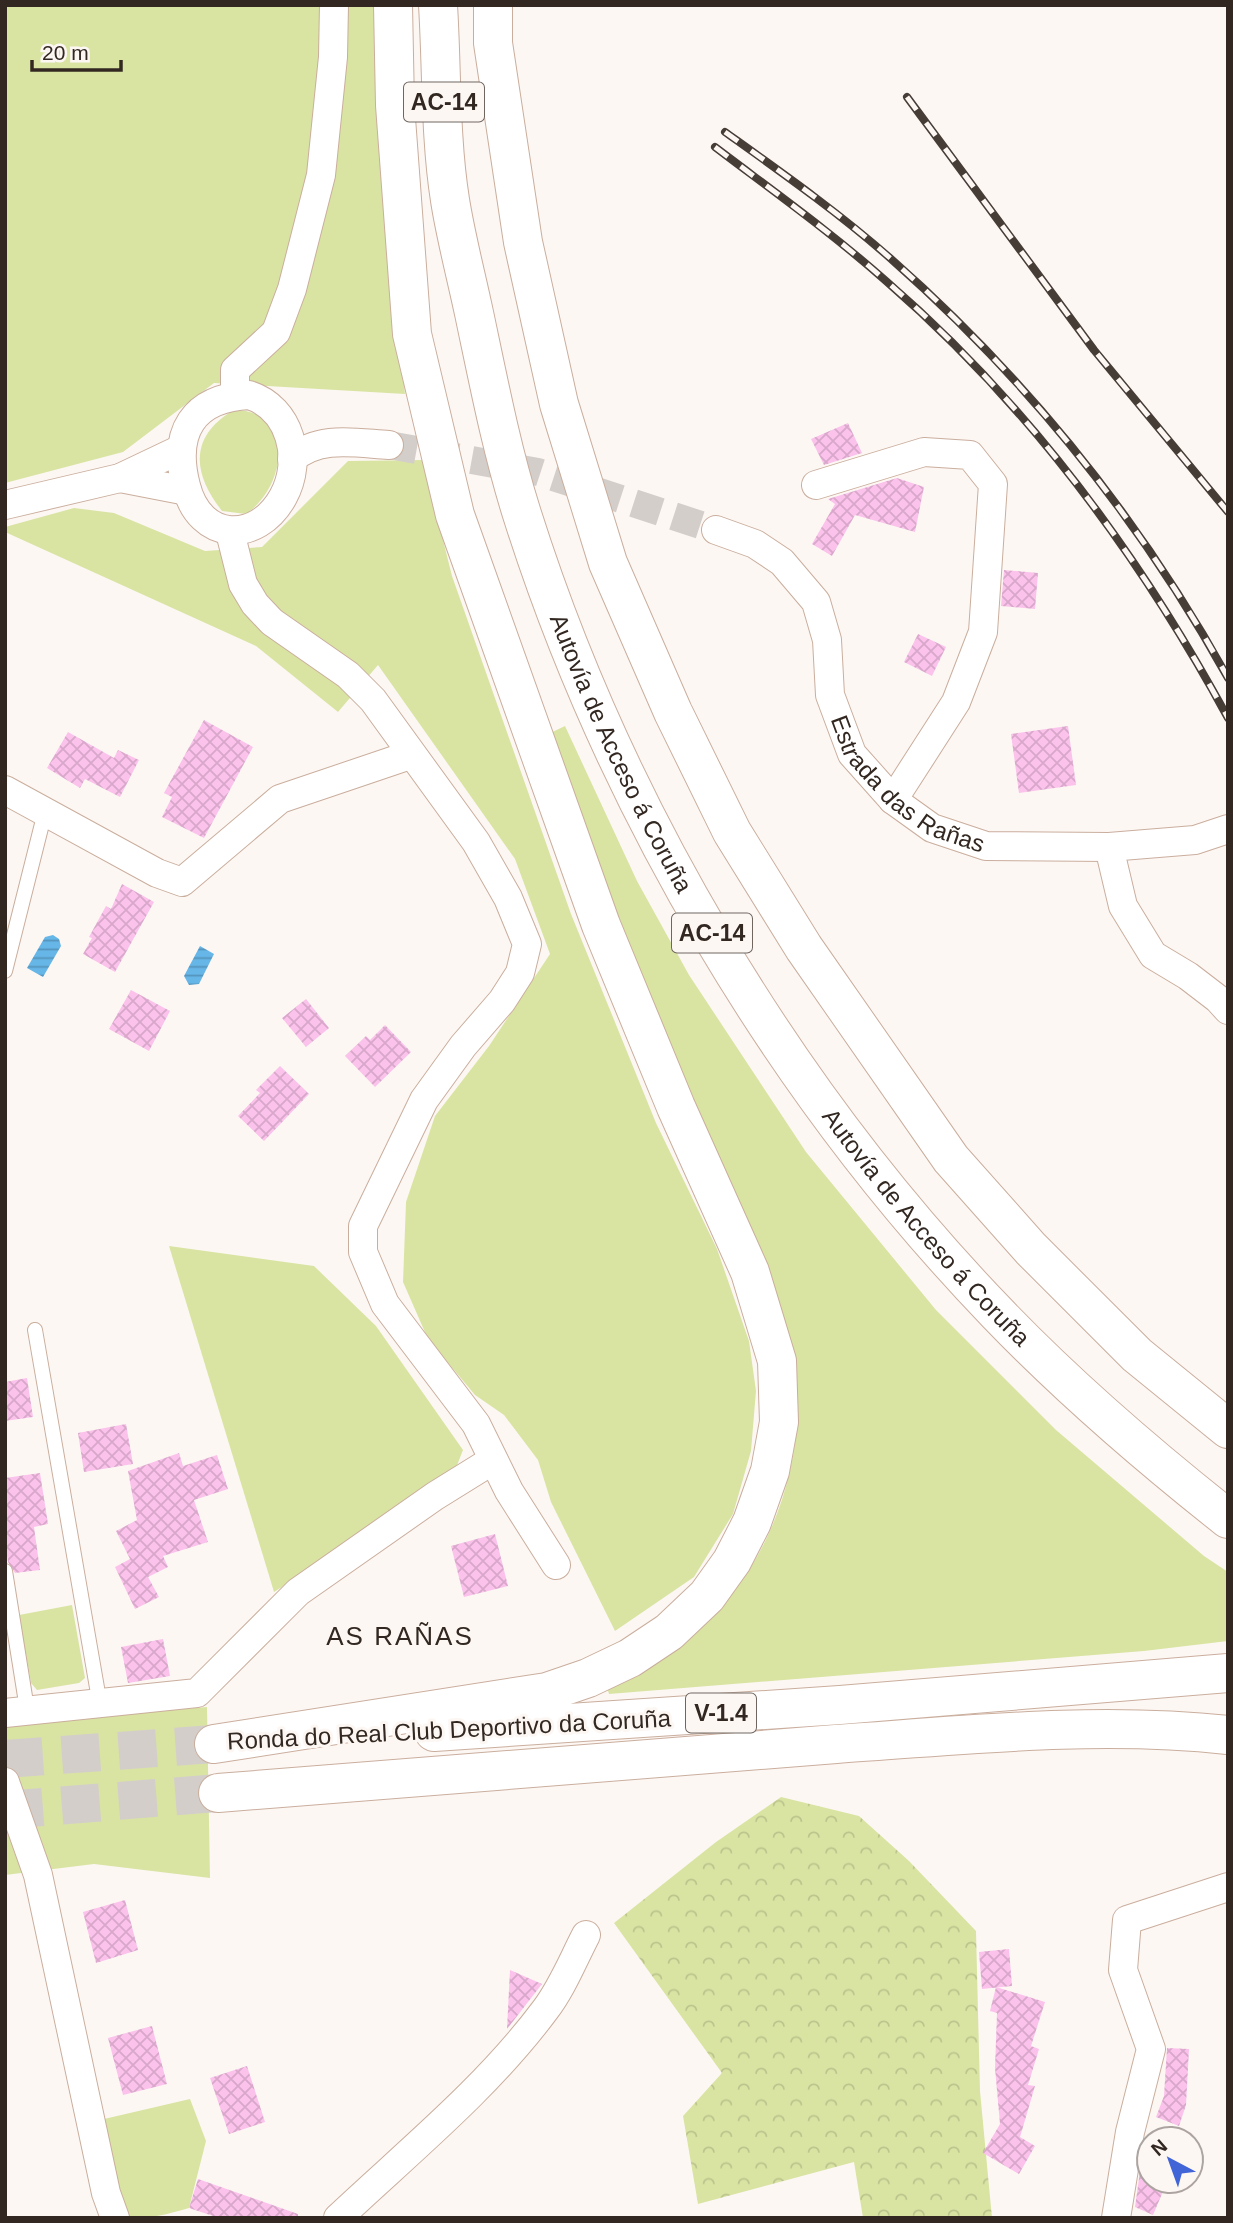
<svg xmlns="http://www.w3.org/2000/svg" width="1233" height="2223" font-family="Helvetica,sans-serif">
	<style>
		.green { fill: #d9e4a3 }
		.forest { fill: url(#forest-crowns) }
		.water { fill: url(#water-rules) }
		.building { fill: url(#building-cross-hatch) }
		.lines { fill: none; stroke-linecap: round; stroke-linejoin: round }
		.minor-tunnel { stroke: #d4ceca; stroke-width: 28; stroke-dasharray: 28 14; stroke-linecap: butt }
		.trunk-tunnel { stroke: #d4ceca; stroke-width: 38; stroke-dasharray: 38 19; stroke-linecap: butt }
		.service-casing { stroke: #caae9d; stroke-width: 16 }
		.minor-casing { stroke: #caae9d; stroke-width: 30 }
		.trunk-casing { stroke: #caae9d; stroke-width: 40 }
		.motorway-casing { stroke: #caae9d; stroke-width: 40 }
		.service { stroke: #fff; stroke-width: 14 }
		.minor { stroke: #fff; stroke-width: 28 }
		.trunk { stroke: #fff; stroke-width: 38 }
		.motorway { stroke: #fff; stroke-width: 38 }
		.rail-casing { stroke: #473d37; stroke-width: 8 }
		.rail { stroke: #fdf7f4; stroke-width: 5; stroke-dasharray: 16; stroke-linecap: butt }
		.labels { text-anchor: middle; stroke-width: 6; stroke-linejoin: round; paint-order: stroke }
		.shield { fill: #fdf7f4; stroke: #6f6660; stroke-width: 2 }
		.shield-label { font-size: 23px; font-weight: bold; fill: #322821 }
		.street-label { font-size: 24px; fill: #322821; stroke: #fdf7f4 }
		.neighbourhood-label { font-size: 26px; letter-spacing: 2px; fill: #322821; stroke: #fdf7f4 }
	</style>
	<defs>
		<pattern id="forest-crowns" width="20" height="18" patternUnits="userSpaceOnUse" patternTransform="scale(1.75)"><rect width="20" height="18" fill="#d9e4a3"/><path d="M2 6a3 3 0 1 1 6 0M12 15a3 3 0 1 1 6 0" fill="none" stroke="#bbc48c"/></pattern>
		<pattern id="water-rules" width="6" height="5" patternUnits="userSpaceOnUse" patternTransform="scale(1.75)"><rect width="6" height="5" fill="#66b6e8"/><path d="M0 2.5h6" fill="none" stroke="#5594bc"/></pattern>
		<pattern id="building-cross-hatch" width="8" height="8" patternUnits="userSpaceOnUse" patternTransform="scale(1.75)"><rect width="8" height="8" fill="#fbc2ec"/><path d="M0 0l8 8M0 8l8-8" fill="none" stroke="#d8a7ca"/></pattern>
	</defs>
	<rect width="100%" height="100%" fill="#fdf7f4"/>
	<g class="green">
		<path d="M5,5H380L386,191L405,394L214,383L123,452L5,483Z"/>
		<path d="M234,410C296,410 287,486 246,514L222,511C192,473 189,436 234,410Z"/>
		<path d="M423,460L452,576L571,914L656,1123L717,1249L749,1341L756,1391L751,1451L733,1514L694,1577L615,1631L551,1502L538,1460L504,1415L475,1395L428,1339L403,1282L406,1202L435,1116L489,1046L550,954L515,859L378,665L338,712L256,646L5,532V527L74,508L114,513L205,551L262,547L348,461Z"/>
		<path d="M565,726L637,881L689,975L806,1152L936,1310L1056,1430L1204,1556L1228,1572V1641L1144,1651L609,1694L607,1687C634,1670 665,1656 689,1636C757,1584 794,1497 798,1412C799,1392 793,1369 790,1349L625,953L546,735Z"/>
		<path d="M169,1246L314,1266L376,1326L463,1450L452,1478L274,1592Z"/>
		<path d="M72,1605L85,1678L79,1683L37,1690L31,1683L19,1615Z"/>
		<path d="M207,1707L210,1878L94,1864L5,1875V1724Z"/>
		<path d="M190,2099L206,2141L189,2208C171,2213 140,2223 124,2214L104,2119Z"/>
	</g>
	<path class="forest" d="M781,1797L859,1816L909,1861L976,1931L980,2091L992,2218H863L854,2162L698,2204L683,2116L722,2073L614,1923L716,1842Z"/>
	<g class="water">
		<path d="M53,935L59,939L61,946L43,977L27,968L45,937Z"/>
		<path d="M200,946L214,954L199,984L189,985L184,976Z"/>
	</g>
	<g class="building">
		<path d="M848,423L862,453L824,465L811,439Z"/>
		<path d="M897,478L924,487L915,532L855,515L832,556L812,544L835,504L828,499Z"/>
		<path d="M1004,570L1038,573L1035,609L1001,606Z"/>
		<path d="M918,634L946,647L932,676L904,662Z"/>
		<path d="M204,720L253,747L204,838L162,817L172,797L164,793Z"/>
		<path d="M1068,726L1076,785L1019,793L1011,734Z"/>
		<path d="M68,732L114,758L118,750L139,760L120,797L85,779L80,788L47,768Z"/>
		<path d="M122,884L154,902L115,972L83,954L92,938L89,937L106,906L111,909Z"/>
		<path d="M131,990L170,1011L149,1051L109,1029Z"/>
		<path d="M306,999L329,1028L306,1047L282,1018Z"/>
		<path d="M385,1025L411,1052L375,1087L345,1056L366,1036L370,1040Z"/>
		<path d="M280,1066L309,1094L264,1141L238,1116L260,1093L256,1090Z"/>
		<path d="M27,1378L33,1417L5,1421V1382Z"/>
		<path d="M126,1424L133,1464L84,1472L78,1433Z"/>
		<path d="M179,1453L183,1466L217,1455L228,1489L194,1500L208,1542L163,1556L168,1567L148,1577L159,1597L135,1609L115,1567L130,1559L116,1531L137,1520L128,1471Z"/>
		<path d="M40,1473L48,1524L34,1527L40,1570L15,1573L8,1562L5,1544V1478Z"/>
		<path d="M495,1534L508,1586L464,1597L451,1546Z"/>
		<path d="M163,1639L170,1676L128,1683L121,1647Z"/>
		<path d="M125,1900L138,1950L96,1963L83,1912Z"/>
		<path d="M1009,1949L1012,1986L982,1989L979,1952Z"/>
		<path d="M510,1970L542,1984L507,2029Z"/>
		<path d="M996,1987L1045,2002L1031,2046L1039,2049L1028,2085L1035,2086L1020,2137L1035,2146L1019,2174L983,2153L1000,2124L995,2068L997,2013L990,2011Z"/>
		<path d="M152,2026L167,2084L123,2095L108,2038Z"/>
		<path d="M1167,2048L1189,2049L1186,2105L1179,2126L1156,2117L1164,2096Z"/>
		<path d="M247,2066L265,2122L229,2134L210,2078Z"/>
		<path d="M1140,2171L1149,2175V2181L1167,2182L1153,2215L1135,2207Z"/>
		<path d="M198,2179L298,2214V2218H219L189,2208Z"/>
	</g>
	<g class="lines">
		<path class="minor-tunnel" d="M389,445L538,472L716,530"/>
		<g class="trunk-tunnel">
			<path d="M5,1759L214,1744"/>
			<path d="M5,1810L218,1793"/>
		</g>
		<g class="service-casing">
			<g id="service">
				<path d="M5,971L45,812"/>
				<path d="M35,1330L100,1705"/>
				<path d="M5,1571L27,1709"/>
			</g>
		</g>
		<g class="minor-casing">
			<g id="minor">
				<path d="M249,395C290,408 304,459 283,497C257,544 200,542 186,486C172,432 193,398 249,395Z"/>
				<path d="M235,396V370L276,332L292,289L321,175L333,57L334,5"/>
				<path d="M292,459C319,435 355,443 389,445"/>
				<path d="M120,478L187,491"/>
				<path d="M816,485L924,452L970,455L993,484L983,632L956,702L893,800"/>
				<path d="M5,505L120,478L181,449"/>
				<path id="s1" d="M716,530L755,544L782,562L816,602L827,640L830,695L852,754L893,800L932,828L986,846L1109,847L1195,840L1228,829"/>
				<path d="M230,532L243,584L255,604L272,622L348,675L373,700L476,842L508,898L527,944L520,973L502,1001L463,1046L424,1100L363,1226V1252L385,1304L476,1424L509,1491L556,1565"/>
				<path d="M5,790L157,873L182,882L280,799L410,755"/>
				<path d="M1109,847L1123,906L1153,955L1188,976L1218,999L1228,1010"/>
				<path d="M5,1713L197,1693L298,1592L435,1496L493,1460"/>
				<path d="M5,1782L38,1875L106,2193L115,2218"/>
				<path d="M338,2218C408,2152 487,2088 545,2010C562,1988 573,1960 586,1935"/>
				<path d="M1116,2218L1130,2132L1151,2049L1123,1970L1127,1920L1228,1887"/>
			</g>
		</g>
		<g class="trunk-casing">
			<g id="trunk">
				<path d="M434,1732L840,1705L1228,1673"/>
				<path d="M214,1744L547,1692L588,1678L630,1658L669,1632L707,1596L732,1561L752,1522L770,1471L779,1422L777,1361L750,1272L676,1107L601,925L455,515L412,334L395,105L393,5"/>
				<path d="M218,1793C424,1776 630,1759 836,1744C967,1735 1097,1721 1228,1735"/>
			</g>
		</g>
		<g class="motorway-casing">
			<g id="motorway">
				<path id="s2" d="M438,5C442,69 440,137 450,200C456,238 466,275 474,313C488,379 501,447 521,511C613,804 783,1091 997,1313C1068,1387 1147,1455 1228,1519"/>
				<path d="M493,5V43L523,242L559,404L608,563L673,712L732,832L804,948L951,1159L1031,1249L1137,1355L1228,1429"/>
			</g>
		</g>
		<use href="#service" class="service"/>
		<use href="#minor" class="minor"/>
		<use href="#trunk" class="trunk"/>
		<use href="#motorway" class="motorway"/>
		<g class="rail-casing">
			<g id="rail">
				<path d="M907,97L1094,350L1228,512"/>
				<path d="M725,132C781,172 838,212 890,258C1025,377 1140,519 1228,678"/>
				<path d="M715,147C773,191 832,233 886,281C1027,403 1139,554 1228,718"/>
			</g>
		</g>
		<use href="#rail" class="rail"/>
	</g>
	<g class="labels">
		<g class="shield">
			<rect x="404" y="82.5" width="80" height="39" rx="5"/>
			<rect x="672" y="913.5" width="80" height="39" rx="5"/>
			<rect x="686" y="1693.5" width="70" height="39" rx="5"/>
		</g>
		<g class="shield-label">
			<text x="444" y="110">AC-14</text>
			<text x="712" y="941">AC-14</text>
			<text x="721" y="1721">V-1.4</text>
		</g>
		<g class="street-label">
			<text dy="8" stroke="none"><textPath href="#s2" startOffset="777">Autovía de Acceso á Coruña</textPath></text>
			<text dy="8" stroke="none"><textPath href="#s1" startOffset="346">Estrada das Rañas</textPath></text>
			<text dy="8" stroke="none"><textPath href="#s2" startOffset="1344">Autovía de Acceso á Coruña</textPath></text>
			<text transform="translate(449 1730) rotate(-3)" y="8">Ronda do Real Club Deportivo da Coruña</text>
		</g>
		<g class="neighbourhood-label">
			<text x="400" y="1645">AS RAÑAS</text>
		</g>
	</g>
	<rect width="1233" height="2223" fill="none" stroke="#322821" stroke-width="14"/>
	<g transform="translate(1170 2160) rotate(319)"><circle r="33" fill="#fdf7f4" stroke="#aca4a0" stroke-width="2"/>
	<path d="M0-5L12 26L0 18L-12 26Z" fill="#4165d7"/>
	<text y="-10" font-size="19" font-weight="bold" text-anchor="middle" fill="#322821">N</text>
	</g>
	<path d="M32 60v10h89v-10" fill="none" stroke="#322821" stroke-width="3.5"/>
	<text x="42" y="60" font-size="21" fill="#322821" stroke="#fdf7f4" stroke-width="5" paint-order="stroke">20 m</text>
</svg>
